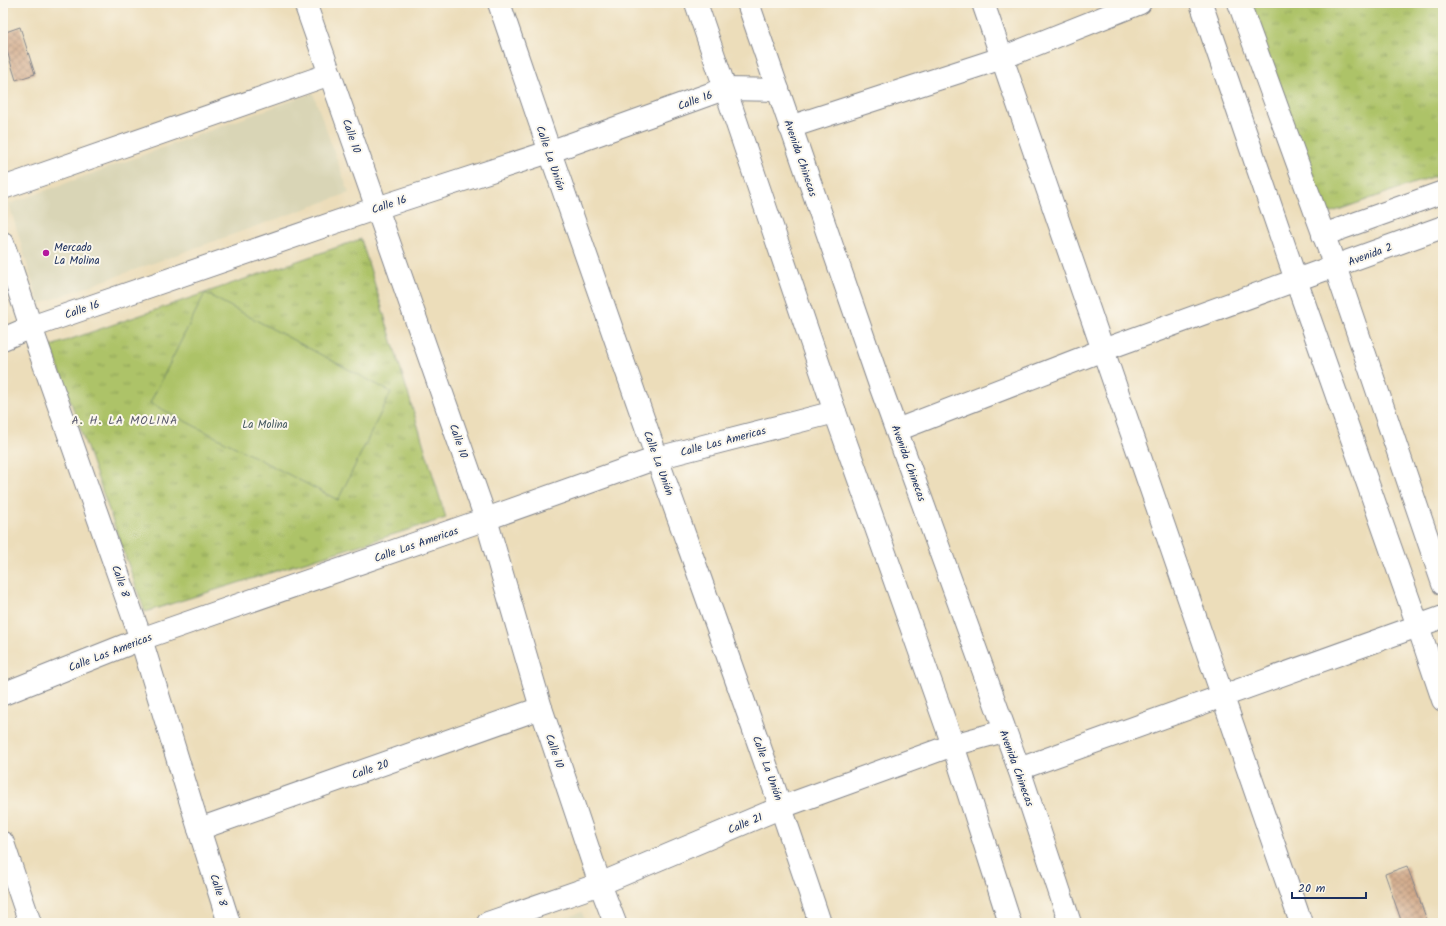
<svg xmlns="http://www.w3.org/2000/svg" width="1446" height="926" font-family="Kalam,sans-serif">
	<style>
		.built { fill: #d9d5b6 }
		.grass { fill: url(#grass-tufts); stroke: #647963 }
		.pitch { fill: #adc368; stroke: #647963 }
		.building { fill: url(#building-cross-hatch) }
		.lines { fill: none; stroke-linecap: round; stroke-linejoin: round }
		.street-casing { stroke: #84868c; stroke-width: 24 }
		.secondary-casing { stroke: #84868c; stroke-width: 24 }
		.street { stroke: #fff; stroke-width: 22 }
		.secondary { stroke: #fff; stroke-width: 22 }
		.poi-dot { fill: #b5179e; stroke: #fbf7ec; stroke-width: 1.5 }
		.labels { text-anchor: middle; stroke-width: 4; stroke-linejoin: round; paint-order: stroke }
		.street-label { font-size: 11px; fill: #1b2f5e; stroke: #fbf7ec }
		.poi-label { font-size: 11px; fill: #1b2f5e; stroke: #fbf7ec; text-anchor: start }
		.park-label { font-size: 11px; fill: #475b61; stroke: #fbf7ec }
		.neighbourhood-label { font-size: 12px; letter-spacing: 1px; fill: #5b5b6e; stroke: #fbf7ec }
	</style>
	<defs>
		<pattern id="grass-tufts" width="24" height="20" patternUnits="userSpaceOnUse"><rect width="24" height="20" fill="#adc368"/><path d="M3 7l-1-3M5 7V3M7 7l1-3M15 17l-1-3M17 17v-4M19 17l1-3" fill="none" stroke="#8c9f59"/></pattern>
		<pattern id="building-cross-hatch" width="8" height="8" patternUnits="userSpaceOnUse"><rect width="8" height="8" fill="#d3ac8c"/><path d="M0 0l8 8M0 8l8-8" fill="none" stroke="#aa8c76"/></pattern>
	</defs>
	<rect width="100%" height="100%" fill="#fbf7ec"/>
	<filter id="ink" filterUnits="userSpaceOnUse"><feTurbulence type="fractalNoise" baseFrequency=".025" numOctaves="2"/><feDisplacementMap in="SourceGraphic" scale="8" xChannelSelector="R" yChannelSelector="G"/><feConvolveMatrix kernelMatrix="1 2 1 2 8 2 1 2 1" color-interpolation-filters="sRGB"/></filter>
	<filter id="wash" filterUnits="userSpaceOnUse"><feTurbulence type="fractalNoise" baseFrequency=".012" numOctaves="4" result="noise"/><feDisplacementMap in="SourceGraphic" scale="16" xChannelSelector="R" yChannelSelector="G"/><feGaussianBlur stdDeviation="0.9" result="paint"/><feColorMatrix in="noise" values="0 0 0 0 0 0 0 0 0 0 0 0 0 0 0 0 0 1.4 0 .05"/><feComposite in="paint" operator="in"/></filter>
	<g filter="url(#wash)">
		<rect width="100%" height="100%" fill="#ecddba"/>
		<g class="built">
			<path d="M313,93L349,193L39,304L9,204Z"/>
			<path d="M582,912L586,923H552Z"/>
		</g>
		<g class="grass">
			<path d="M1241,3H1443V173L1321,216Z"/>
			<path d="M361,239L446,518L145,612L51,346Z"/>
		</g>
		<path class="pitch" d="M205,293L391,392L338,500L150,403Z"/>
		<g id="blocks">
			<g class="building">
				<path d="M20,27L35,74L16,80L3,38V33Z"/>
				<path d="M1407,866L1428,923H1402L1385,874Z"/>
			</g>
		</g>
	</g>
	<g filter="url(#ink)">
		<use href="#blocks" fill-opacity="0" stroke="#84868c" stroke-width="1"/>
		<g class="lines">
			<g class="street-casing">
				<g id="street">
					<path d="M305,3L486,519L541,708L600,884L615,923"/>
					<path d="M499,3C551,156 604,309 658,461C713,615 769,768 820,923"/>
					<path d="M983,3L1301,923"/>
					<path d="M790,127L1002,58L1140,3"/>
					<path d="M3,188L330,74"/>
					<path d="M3,243L31,327L141,639L199,829L229,923"/>
					<path d="M3,339L31,327L377,208L549,152L724,89L778,90"/>
					<path d="M897,430L1103,350L1296,280"/>
					<path d="M3,694L141,639L486,519L657,458L835,412"/>
					<path d="M1019,769L1443,617"/>
					<path d="M199,829L541,708"/>
					<path d="M3,843L30,923"/>
					<path d="M488,923L600,884L782,807L953,745L1004,731"/>
				</g>
			</g>
			<g class="secondary-casing">
				<g id="secondary">
					<path d="M696,3L835,412L953,745L1010,923"/>
					<path d="M748,3L881,388L1019,769L1070,923"/>
					<path d="M1201,3L1296,280L1418,626L1443,700"/>
					<path d="M1239,3L1335,266L1443,584"/>
					<path d="M1323,235L1443,192"/>
					<path d="M1296,280L1443,227"/>
				</g>
			</g>
			<use href="#street" class="street"/>
			<use href="#secondary" class="secondary"/>
		</g>
	</g>
	<circle class="poi-dot" cx="46" cy="253" r="4"/>
	<g class="labels">
		<g class="street-label">
			<text transform="translate(695 100) rotate(-20)" y="4">Calle 16</text>
			<text transform="translate(352 136) rotate(71)" y="4">Calle 10</text>
			<text transform="translate(551 158) rotate(71)" y="4">Calle La Unión</text>
			<text transform="translate(801 158) rotate(71)" y="4">Avenida Chinecas</text>
			<text transform="translate(389 204) rotate(-18)" y="4">Calle 16</text>
			<text transform="translate(1370 254) rotate(-20)" y="4">Avenida 2</text>
			<text transform="translate(82 309) rotate(-19)" y="4">Calle 16</text>
			<text transform="translate(459 441) rotate(71)" y="4">Calle 10</text>
			<text transform="translate(723 441) rotate(-15)" y="4">Calle Las Americas</text>
			<text transform="translate(659 463) rotate(70)" y="4">Calle La Unión</text>
			<text transform="translate(909 463) rotate(70)" y="4">Avenida Chinecas</text>
			<text transform="translate(416 544) rotate(-19)" y="4">Calle Las Americas</text>
			<text transform="translate(121 581) rotate(71)" y="4">Calle 8</text>
			<text transform="translate(110 652) rotate(-21)" y="4">Calle Las Americas</text>
			<text transform="translate(555 751) rotate(71)" y="4">Calle 10</text>
			<text transform="translate(768 768) rotate(70)" y="4">Calle La Unión</text>
			<text transform="translate(1017 768) rotate(70)" y="4">Avenida Chinecas</text>
			<text transform="translate(370 769) rotate(-19)" y="4">Calle 20</text>
			<text transform="translate(745 823) rotate(-23)" y="4">Calle 21</text>
			<text transform="translate(219 890) rotate(72)" y="4">Calle 8</text>
		</g>
		<g class="poi-label">
			<text x="54" y="251">Mercado<tspan x="54" dy="13">La Molina</tspan></text>
		</g>
		<g class="park-label">
			<text x="265" y="428">La Molina</text>
		</g>
		<g class="neighbourhood-label">
			<text x="125" y="424">A. H. LA MOLINA</text>
		</g>
	</g>
	<rect width="1446" height="926" fill="none" stroke="#fbf7ec" stroke-width="16"/>
	<path d="M1292 892v6h74v-6" fill="none" stroke="#1b2f5e" stroke-width="2"/>
	<text x="1298" y="892" font-size="12" fill="#1b2f5e" stroke="#fbf7ec" stroke-width="3" paint-order="stroke">20 m</text>
</svg>
